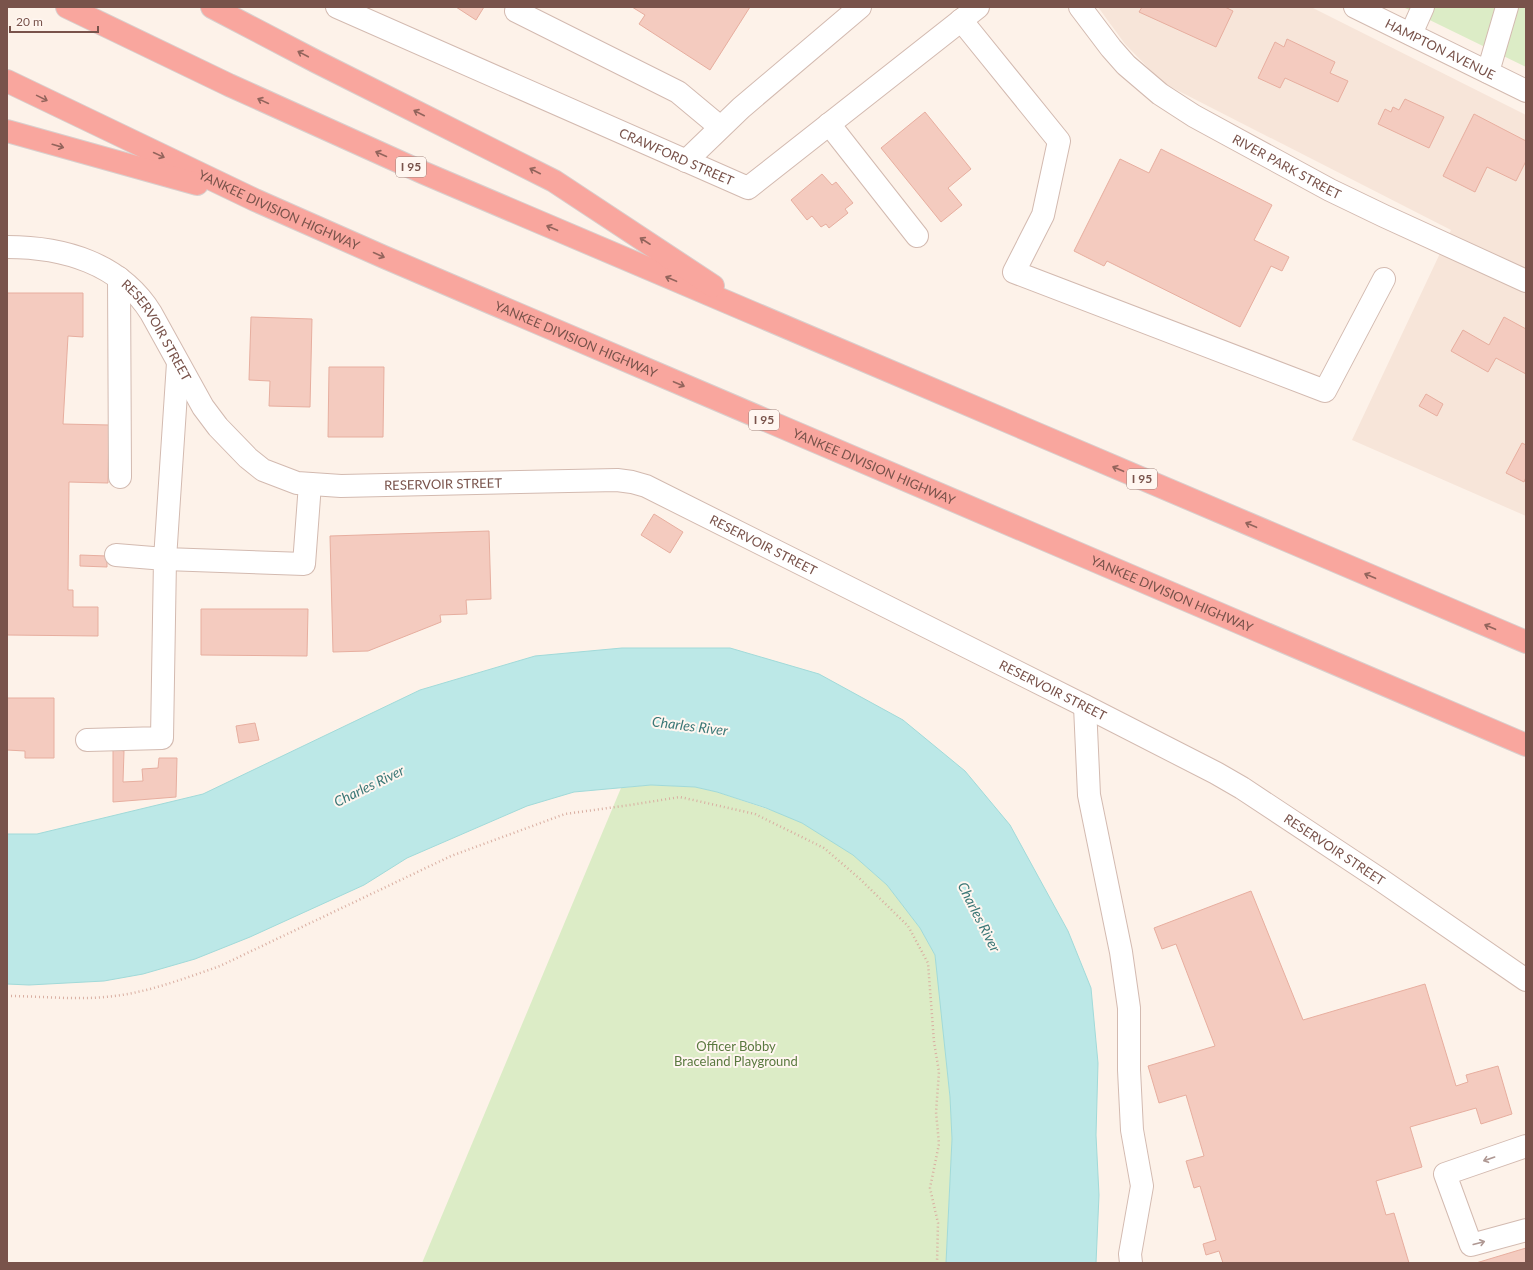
<svg xmlns="http://www.w3.org/2000/svg" width="1533" height="1270" font-family="Lato,sans-serif">
	<style>
		.residential { fill: #f7e5d9 }
		.green { fill: #dcecc6 }
		.water { fill: #bce8e7; stroke: #a1dad9 }
		.building { fill: #f4cbbf; stroke: #e7ae9f }
		.lines { fill: none; stroke-linecap: round; stroke-linejoin: round }
		.minor-casing { stroke: #d3bab0; stroke-width: 24 }
		.highway-casing { stroke: #d9cfcd; stroke-width: 24 }
		.path { stroke: #d9aea1; stroke-width: 2.5; stroke-dasharray: 1 3; stroke-linecap: butt }
		.minor { stroke: #fff; stroke-width: 22 }
		.highway { stroke: #f9a69e; stroke-width: 22 }
		.oneway { stroke: #93645c }
		.oneway2 { stroke: #af9893 }
		.labels { text-anchor: middle; stroke-width: 4; stroke-linejoin: round; paint-order: stroke }
		.shield { fill: #fff6f0; stroke: #a1847c; stroke-width: 1 }
		.shield-label { font-size: 12px; font-weight: bold; fill: #79534b }
		.street-label { font-size: 13px; fill: #79534b; stroke: #fff6f0 }
		.park-label { font-size: 13px; fill: #5a793f; stroke: #fff6f0 }
		.water-label { font-size: 14px; font-style: italic; fill: #3a7776; stroke: #fff6f0 }
	</style>
	<rect width="100%" height="100%" fill="#fdf2e9"/>
	<path class="residential" d="M1098,7H1311L1526,115V516L1352,440L1451,230L1163,83L1125,44Z"/>
	<g class="green">
		<path d="M1403,7H1526V67Z"/>
		<path d="M651,785L695,787L717,792L785,815L802,823L824,836L853,855L887,885L920,928L935,955L937,968L950,1097L952,1139L946,1263H422L621,788Z"/>
	</g>
	<path class="water" d="M622,648H730L819,674L903,720L965,771L1010,825L1068,931L1091,988L1098,1063L1096,1135L1099,1195L1096,1263H946L952,1139L950,1097L935,955L920,928L887,885L853,855L802,823L766,808L717,792L695,787L651,785L574,792L527,806L407,858L364,885L250,937L195,959L143,974L104,981L29,985L7,984V834H37L203,794L420,690L535,656Z"/>
	<g class="building">
		<path d="M456,7H484L476,20Z"/>
		<path d="M632,7H750L710,70L639,24L645,15Z"/>
		<path d="M1142,7H1225L1233,11L1216,47L1139,12Z"/>
		<path d="M1287,39L1335,62L1330,73L1348,81L1338,102L1285,78L1280,88L1258,78L1275,42L1284,47Z"/>
		<path d="M1405,99L1444,117L1429,148L1378,124L1385,109L1391,112L1393,107L1399,110Z"/>
		<path d="M925,112L971,169L948,188L962,205L941,222L881,148Z"/>
		<path d="M1474,114L1526,141V161L1516,181L1487,167L1475,192L1443,176Z"/>
		<path d="M1161,149L1272,205L1254,240L1289,257L1282,271L1271,266L1240,327L1107,261L1104,266L1074,251L1120,159L1149,173Z"/>
		<path d="M822,174L832,185L836,182L853,203L845,209L848,213L829,228L826,224L821,227L812,216L807,220L791,200Z"/>
		<path d="M7,293H83V337L68,336L63,424L109,425L108,483L69,482L68,590H73V607H98V636L7,635Z"/>
		<path d="M251,317L312,319L310,407L269,406L270,381L249,380Z"/>
		<path d="M1504,317L1526,329V374L1496,358L1488,372L1451,351L1463,330L1489,345Z"/>
		<path d="M329,367H384L383,437H328Z"/>
		<path d="M1426,394L1443,404L1437,416L1419,406Z"/>
		<path d="M1522,443L1526,445V477L1524,482L1506,473Z"/>
		<path d="M654,514L683,532L670,553L641,535Z"/>
		<path d="M489,531L491,599L466,600L467,614L440,615L441,622L368,651L333,652L330,536Z"/>
		<path d="M80,555L107,556V567L80,566Z"/>
		<path d="M201,609H308L307,656L201,655Z"/>
		<path d="M7,698H54V758H25V751L7,750Z"/>
		<path d="M255,723L259,740L239,743L236,726Z"/>
		<path d="M113,749L124,751L123,782L143,781L142,769L158,768L159,758H177L176,797L113,802Z"/>
		<path d="M1251,891L1303,1020L1425,984L1456,1086L1468,1082L1466,1075L1498,1066L1512,1114L1481,1124L1476,1108L1410,1127L1422,1167L1376,1181L1386,1215L1394,1213L1409,1263H1223L1219,1251L1206,1255L1203,1244L1216,1240L1200,1186L1194,1188L1186,1161L1204,1156L1186,1095L1159,1103L1148,1066L1215,1046L1176,944L1162,949L1154,928Z"/>
		<path d="M1526,1248V1263H1476Z"/>
	</g>
	<g class="lines">
		<g class="minor-casing">
			<g id="minor">
				<path id="s1" d="M337,7L748,188L978,7"/>
				<path id="s2" d="M1080,7L1111,48L1126,65L1160,94L1194,116L1330,190L1384,216L1526,281"/>
				<path id="s3" d="M1355,7L1526,91"/>
				<path d="M516,11L678,92L720,127"/>
				<path d="M961,20L1059,141L1043,215L1014,272L1325,391L1384,279"/>
				<path d="M1411,34L1423,7"/>
				<path d="M1488,72L1507,7"/>
				<path d="M829,124L917,236"/>
				<path d="M686,161L741,108L860,7"/>
				<path id="s4" d="M7,247C63,247 120,263 151,313L203,407L218,427L248,458L263,470L297,483L341,486L617,480L632,482L646,486L1085,706L1216,773L1242,788L1381,880L1526,980"/>
				<path d="M119,278L120,477"/>
				<path d="M178,363L165,559L304,564L310,484"/>
				<path d="M1085,706L1089,795L1121,952L1129,1008V1070L1132,1130L1142,1186L1130,1254L1131,1263"/>
				<path d="M87,740L162,738L165,559L116,555"/>
				<path d="M1526,1146L1445,1174L1471,1245L1526,1230"/>
			</g>
		</g>
		<g class="highway-casing">
			<g id="highway">
				<path d="M67,7L229,85L424,173L1526,642"/>
				<path d="M212,7L317,62L554,181L713,286"/>
				<path id="s5" d="M7,81L255,200L384,257L1526,745"/>
				<path d="M7,131L197,184"/>
			</g>
		</g>
		<path class="path" d="M7,996C40,996 72,1000 105,997C144,994 183,979 220,966L451,856L565,814L630,805L680,797L755,814L824,848L860,879L908,926L928,963L934,1042L939,1072L936,1112L939,1144L930,1188L938,1223L937,1263"/>
		<use href="#minor" class="minor"/>
		<use href="#highway" class="highway"/>
	</g>
	<defs><path id="oneway-shaft" d="M-6 0H5M1.5-3L5.5 0L1.5 3" fill="none" stroke-width="1.6" stroke-linecap="round" stroke-linejoin="round"/></defs>
	<g class="oneway">
		<use href="#oneway-shaft" transform="translate(303 54) rotate(-152)"/>
		<use href="#oneway-shaft" transform="translate(42 98) rotate(26)"/>
		<use href="#oneway-shaft" transform="translate(263 101) rotate(-155)"/>
		<use href="#oneway-shaft" transform="translate(419 113) rotate(-153)"/>
		<use href="#oneway-shaft" transform="translate(58 146) rotate(16)"/>
		<use href="#oneway-shaft" transform="translate(381 154) rotate(-156)"/>
		<use href="#oneway-shaft" transform="translate(159 155) rotate(25)"/>
		<use href="#oneway-shaft" transform="translate(535 171) rotate(-153)"/>
		<use href="#oneway-shaft" transform="translate(552 228) rotate(-157)"/>
		<use href="#oneway-shaft" transform="translate(645 241) rotate(-147)"/>
		<use href="#oneway-shaft" transform="translate(379 255) rotate(24)"/>
		<use href="#oneway-shaft" transform="translate(671 279) rotate(-157)"/>
		<use href="#oneway-shaft" transform="translate(679 384) rotate(23)"/>
		<use href="#oneway-shaft" transform="translate(1118 469) rotate(-157)"/>
		<use href="#oneway-shaft" transform="translate(1251 525) rotate(-157)"/>
		<use href="#oneway-shaft" transform="translate(1370 576) rotate(-157)"/>
		<use href="#oneway-shaft" transform="translate(1490 627) rotate(-157)"/>
	</g>
	<g class="oneway2">
		<use href="#oneway-shaft" transform="translate(1489 1159) rotate(161)"/>
		<use href="#oneway-shaft" transform="translate(1479 1243) rotate(-15)"/>
	</g>
	<g class="labels">
		<g class="shield">
			<rect x="396" y="157" width="30" height="20" rx="3"/>
			<rect x="749" y="410" width="30" height="20" rx="3"/>
			<rect x="1127" y="469" width="30" height="20" rx="3"/>
		</g>
		<g class="shield-label">
			<text x="411" y="171">I 95</text>
			<text x="764" y="424">I 95</text>
			<text x="1142" y="483">I 95</text>
		</g>
		<g class="street-label">
			<text dy="5" stroke="none"><textPath href="#s3" startOffset="95">HAMPTON AVENUE</textPath></text>
			<text dy="5" stroke="none"><textPath href="#s1" startOffset="371">CRAWFORD STREET</textPath></text>
			<text dy="5" stroke="none"><textPath href="#s2" startOffset="265">RIVER PARK STREET</textPath></text>
			<text dy="5" stroke="none"><textPath href="#s5" startOffset="301">YANKEE DIVISION HIGHWAY</textPath></text>
			<text dy="5" stroke="none"><textPath href="#s4" startOffset="183">RESERVOIR STREET</textPath></text>
			<text dy="5" stroke="none"><textPath href="#s5" startOffset="625">YANKEE DIVISION HIGHWAY</textPath></text>
			<text dy="5" stroke="none"><textPath href="#s5" startOffset="949">YANKEE DIVISION HIGHWAY</textPath></text>
			<text dy="5" stroke="none"><textPath href="#s4" startOffset="543">RESERVOIR STREET</textPath></text>
			<text dy="5" stroke="none"><textPath href="#s4" startOffset="878">RESERVOIR STREET</textPath></text>
			<text dy="5" stroke="none"><textPath href="#s5" startOffset="1273">YANKEE DIVISION HIGHWAY</textPath></text>
			<text dy="5" stroke="none"><textPath href="#s4" startOffset="1202">RESERVOIR STREET</textPath></text>
			<text dy="5" stroke="none"><textPath href="#s4" startOffset="1526">RESERVOIR STREET</textPath></text>
		</g>
		<g class="park-label">
			<text x="736" y="1051">Officer Bobby<tspan x="736" dy="15">Braceland Playground</tspan></text>
		</g>
		<g class="water-label">
			<text transform="translate(690 726) rotate(7)" y="5">Charles River</text>
			<text transform="translate(369 786) rotate(-26)" y="5">Charles River</text>
			<text transform="translate(979 917) rotate(63)" y="5">Charles River</text>
		</g>
	</g>
	<rect width="1533" height="1270" fill="none" stroke="#79534b" stroke-width="16"/>
	<path d="M10 26v6h88v-6" fill="none" stroke="#79534b" stroke-width="2"/>
	<text x="16" y="26" font-size="12" fill="#79534b" stroke="#fff6f0" stroke-width="3" paint-order="stroke">20 m</text>
</svg>
